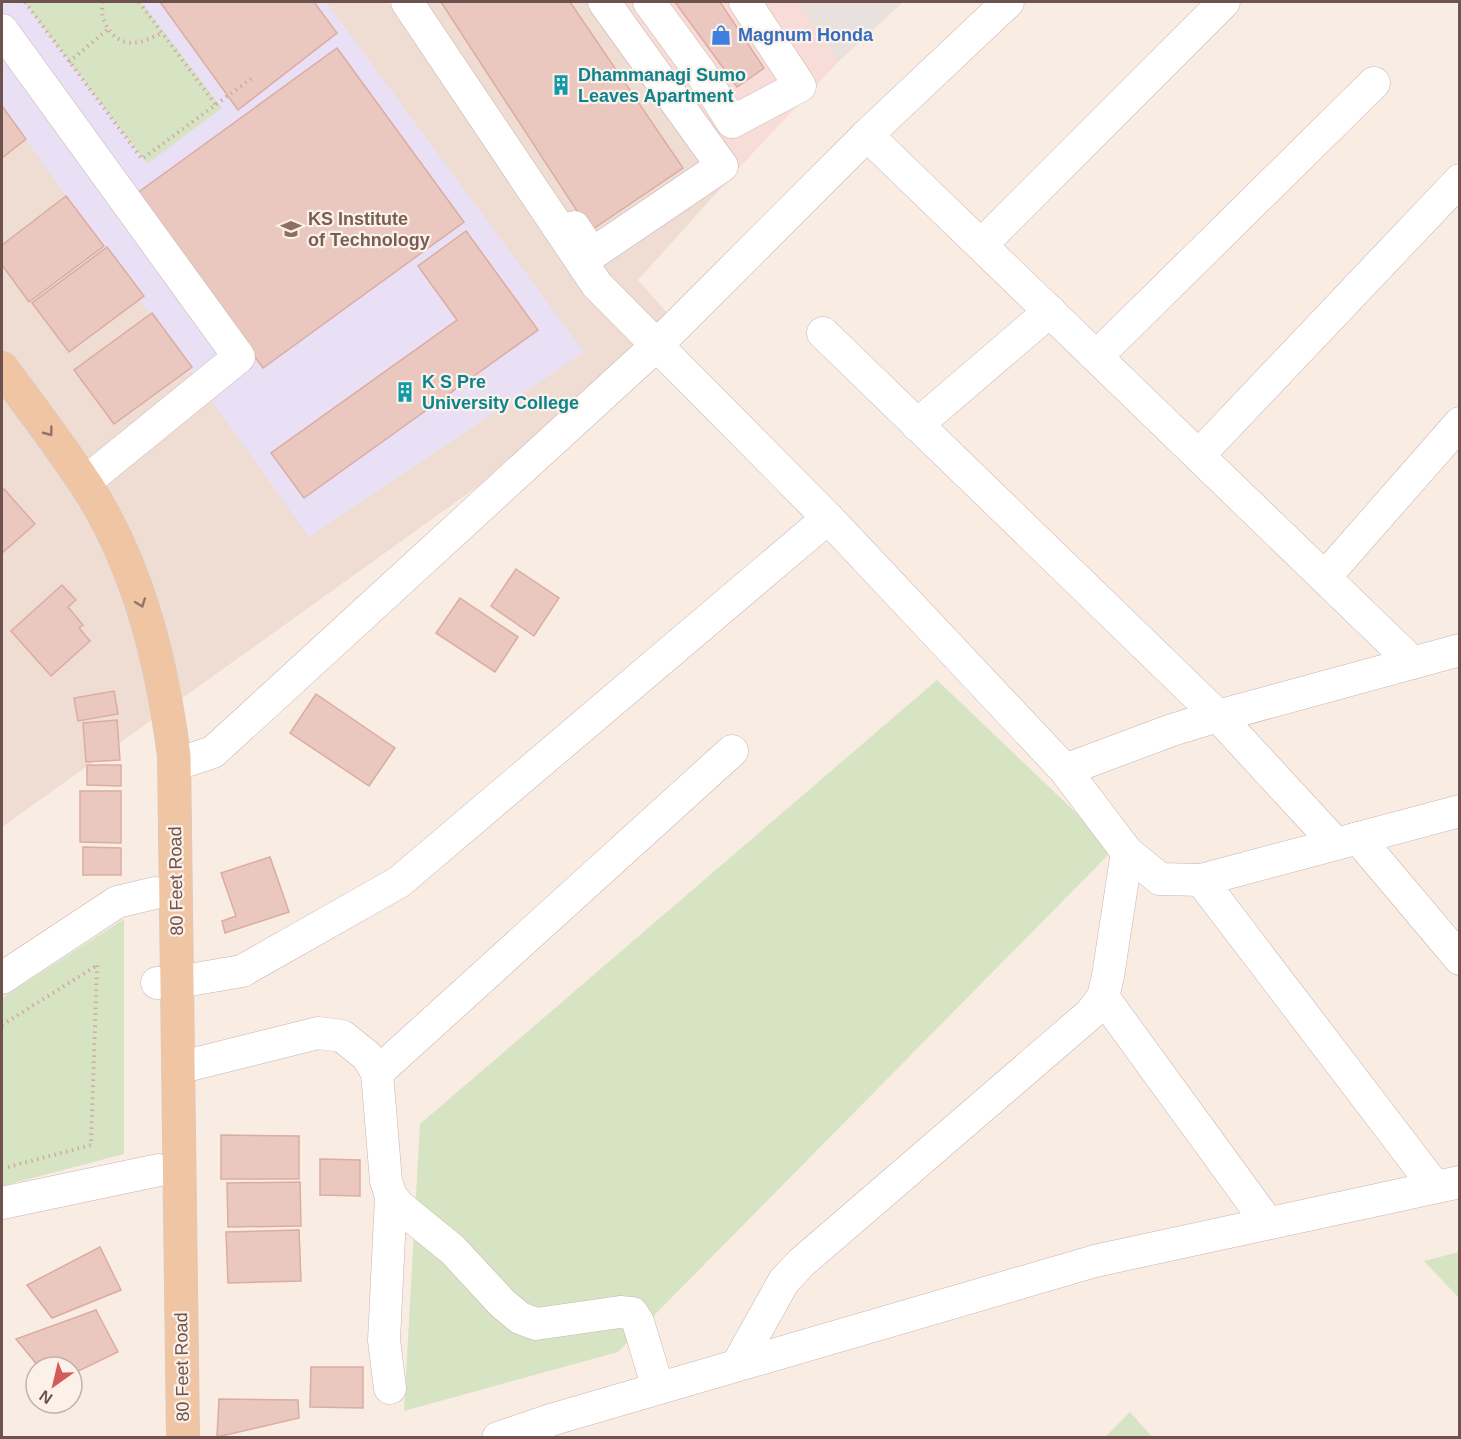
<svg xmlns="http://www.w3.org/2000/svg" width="1461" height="1439" font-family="Helvetica,sans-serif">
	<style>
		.residential { fill: #efddd3 }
		.commercial { fill: #f8dcd8 }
		.industrial { fill: #e8e1dd }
		.education { fill: #e9e0f5 }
		.green { fill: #d7e4c4 }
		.building { fill: #eac8bf; stroke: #dbaca1; stroke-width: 1.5 }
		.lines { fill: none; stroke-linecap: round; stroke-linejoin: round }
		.minor-casing { stroke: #c8b3ac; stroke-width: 33 }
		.major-casing { stroke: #d3cbca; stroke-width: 34 }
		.path { stroke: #cfaba2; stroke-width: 4; stroke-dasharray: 1.5 4.5; stroke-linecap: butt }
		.minor { stroke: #fff; stroke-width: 32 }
		.major { stroke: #efc5a4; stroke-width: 33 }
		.oneway { stroke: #947467 }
		.labels { text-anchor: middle; stroke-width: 4.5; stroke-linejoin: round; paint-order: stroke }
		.shop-label { font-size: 18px; font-weight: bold; fill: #366cbe; stroke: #fcf1e9; text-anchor: start }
		.culture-label { font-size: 18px; font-weight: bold; fill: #0d838f; stroke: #fcf1e9; text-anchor: start }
		.education-label { font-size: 18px; font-weight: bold; fill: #785e54; stroke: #fcf1e9; text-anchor: start }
		.street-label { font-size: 18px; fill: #6d524d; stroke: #fcf1e9 }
	</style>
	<rect width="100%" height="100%" fill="#f9ece3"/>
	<path class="residential" d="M2,2H387L405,21L393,2H623L738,169L638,280L688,336L2,827Z"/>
	<path class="commercial" d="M623,2H798L838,62L738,169Z"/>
	<path class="industrial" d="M798,2H903L838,62Z"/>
	<path class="education" d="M2,2H326L584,352L309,537L2,106Z"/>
	<g class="green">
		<path d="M24,2H141L222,108L147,164Z"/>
		<path d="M937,680L1114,849L618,1352L404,1411L420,1124Z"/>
		<path d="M124,919V1154L2,1186V998Z"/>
		<path d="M1459,1252H1460L1459,1298L1424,1261Z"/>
		<path d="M1130,1412L1152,1437H1105Z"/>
	</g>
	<g class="building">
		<path d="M160,2H314L337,33L238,110Z"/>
		<path d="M441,2H570L683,168L590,231Z"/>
		<path d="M675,2H720L764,68L737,87Z"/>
		<path d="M337,48L464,222L263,368L136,194Z"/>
		<path d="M2,106L26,139L2,158Z"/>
		<path d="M66,196L104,246L29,302L2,265V245Z"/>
		<path d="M466,231L538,330L304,498L271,453L457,320L418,266Z"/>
		<path d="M107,247L144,296L69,352L32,303Z"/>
		<path d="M152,313L192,367L114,424L74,370Z"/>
		<path d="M4,489L35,524L2,553V491Z"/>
		<path d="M516,569L559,598L534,636L491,606Z"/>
		<path d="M62,585L76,600L68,607L83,625L79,628L90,641L51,676L11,631Z"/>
		<path d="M460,598L518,637L495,672L436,633Z"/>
		<path d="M114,691L118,714L78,721L74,698Z"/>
		<path d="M316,694L395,748L369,786L290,733Z"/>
		<path d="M117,720L120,760L86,762L83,723Z"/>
		<path d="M87,765H121V786L87,785Z"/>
		<path d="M80,791H121V843L80,842Z"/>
		<path d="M83,847L121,848V875H83Z"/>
		<path d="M270,857L289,912L225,933L222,921L236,916L221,873Z"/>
		<path d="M221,1135L299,1136V1179H221Z"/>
		<path d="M320,1159L360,1160V1196L320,1195Z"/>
		<path d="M300,1182L301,1226L228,1227L227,1183Z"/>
		<path d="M299,1230L301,1281L228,1283L226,1232Z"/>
		<path d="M100,1247L121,1290L52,1318L27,1285Z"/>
		<path d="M96,1310L118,1352L72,1374V1367H39L16,1339Z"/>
		<path d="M311,1367H363V1408L310,1407Z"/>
		<path d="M219,1399L298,1400L299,1418L217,1437Z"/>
	</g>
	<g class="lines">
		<g class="minor-casing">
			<g id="minor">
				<path d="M407,2L597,285L828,518L1065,770L1127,852L1160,879L1201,880L1460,811"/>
				<path d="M649,2L701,73L732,122L800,86L745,2"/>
				<path d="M2,30L239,357L84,483"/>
				<path d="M867,135L1008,2"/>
				<path d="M574,227L592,254L722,166L604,2"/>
				<path d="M981,245L1224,2"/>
				<path d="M823,333L1218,716L1172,730L1065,770"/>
				<path d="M1097,356L1374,83"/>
				<path d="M917,425L1050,311"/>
				<path d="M1199,455L1460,180"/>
				<path d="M1325,577L1460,423"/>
				<path d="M174,765L213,752L656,346L867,135L1413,663"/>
				<path d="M1358,838L1460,959"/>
				<path d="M1336,844L1218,716L1460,650"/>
				<path d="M1201,880L1435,1187"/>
				<path d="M2,978L117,902L155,893"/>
				<path d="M157,983L178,982L242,971L399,882L828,518"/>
				<path d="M1103,997L1267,1222"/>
				<path d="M178,1068L318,1033L342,1036L367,1056L377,1073L386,1181L391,1196L399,1206L453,1250L502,1303L520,1318L536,1324L620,1312L632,1313L638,1322L658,1388"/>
				<path d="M377,1073L732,751"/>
				<path d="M2,1203L159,1170"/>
				<path d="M737,1365L784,1281L802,1262L1090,1014L1103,997L1108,976L1127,852"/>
				<path d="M390,1388L384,1340L391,1196"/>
				<path d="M498,1438L554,1419L1095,1261L1460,1182"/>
			</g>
		</g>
		<g class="major-casing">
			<path id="major" d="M2,368C32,409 63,449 90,491C140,571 162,664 174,756L183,1438"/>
		</g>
		<g class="path">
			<path d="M25,2L142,159L252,78"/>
			<path d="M103,2C99,17 109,38 126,42C138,45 151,38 162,33"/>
			<path d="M139,2L216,105"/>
			<path d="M69,62L107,30"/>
			<path d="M2,1025L96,966"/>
			<path d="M8,1167L91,1145L97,965"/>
		</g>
		<use href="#minor" class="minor"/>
		<use href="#major" class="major"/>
	</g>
	<defs><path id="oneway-chevron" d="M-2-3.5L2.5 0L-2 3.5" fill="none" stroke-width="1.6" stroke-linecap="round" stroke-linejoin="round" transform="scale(1.5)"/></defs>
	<g class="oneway">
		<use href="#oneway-chevron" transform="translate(49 432) rotate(53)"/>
		<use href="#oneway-chevron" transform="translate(141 603) rotate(70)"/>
	</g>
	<defs>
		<g id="shop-bare" transform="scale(1.62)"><path d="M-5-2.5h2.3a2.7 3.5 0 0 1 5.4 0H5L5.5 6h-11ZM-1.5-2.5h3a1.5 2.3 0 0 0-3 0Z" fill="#3f7fe0" stroke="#fcf1e9" stroke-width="2.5" paint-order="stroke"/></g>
		<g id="building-bare" transform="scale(1.62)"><path d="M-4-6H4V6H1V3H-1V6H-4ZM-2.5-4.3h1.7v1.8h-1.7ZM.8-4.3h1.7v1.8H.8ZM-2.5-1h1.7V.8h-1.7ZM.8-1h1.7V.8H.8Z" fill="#0f9aa8" stroke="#fcf1e9" stroke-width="2.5" paint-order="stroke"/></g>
		<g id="university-bare" transform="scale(1.62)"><path d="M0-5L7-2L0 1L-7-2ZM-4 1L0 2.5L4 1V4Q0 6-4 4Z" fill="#8d6e63" stroke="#fcf1e9" stroke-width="2.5" paint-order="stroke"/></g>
	</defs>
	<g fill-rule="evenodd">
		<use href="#shop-bare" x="721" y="35"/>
		<use href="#building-bare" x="561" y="85"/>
		<use href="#university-bare" x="291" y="229"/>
		<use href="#building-bare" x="405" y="392"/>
	</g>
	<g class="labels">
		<g class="shop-label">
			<text x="738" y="41">Magnum Honda</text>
		</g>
		<g class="culture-label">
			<text x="578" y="81">Dhammanagi Sumo<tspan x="578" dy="21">Leaves Apartment</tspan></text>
			<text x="422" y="388">K S Pre<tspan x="422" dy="21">University College</tspan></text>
		</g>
		<g class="education-label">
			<text x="308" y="225">KS Institute<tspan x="308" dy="21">of Technology</tspan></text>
		</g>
		<g class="street-label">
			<text transform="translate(176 881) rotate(-91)" y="6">80 Feet Road</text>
			<text transform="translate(182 1367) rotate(-91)" y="6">80 Feet Road</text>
		</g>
	</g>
	<rect width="1461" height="1439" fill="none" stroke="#6d524d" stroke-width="6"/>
	<g transform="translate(54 1385) rotate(214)"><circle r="28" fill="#fcf1e9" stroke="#c3b1ab" stroke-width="1.5"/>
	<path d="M0-4.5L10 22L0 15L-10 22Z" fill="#d35c58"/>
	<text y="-9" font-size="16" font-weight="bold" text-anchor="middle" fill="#6d524d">N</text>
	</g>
</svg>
